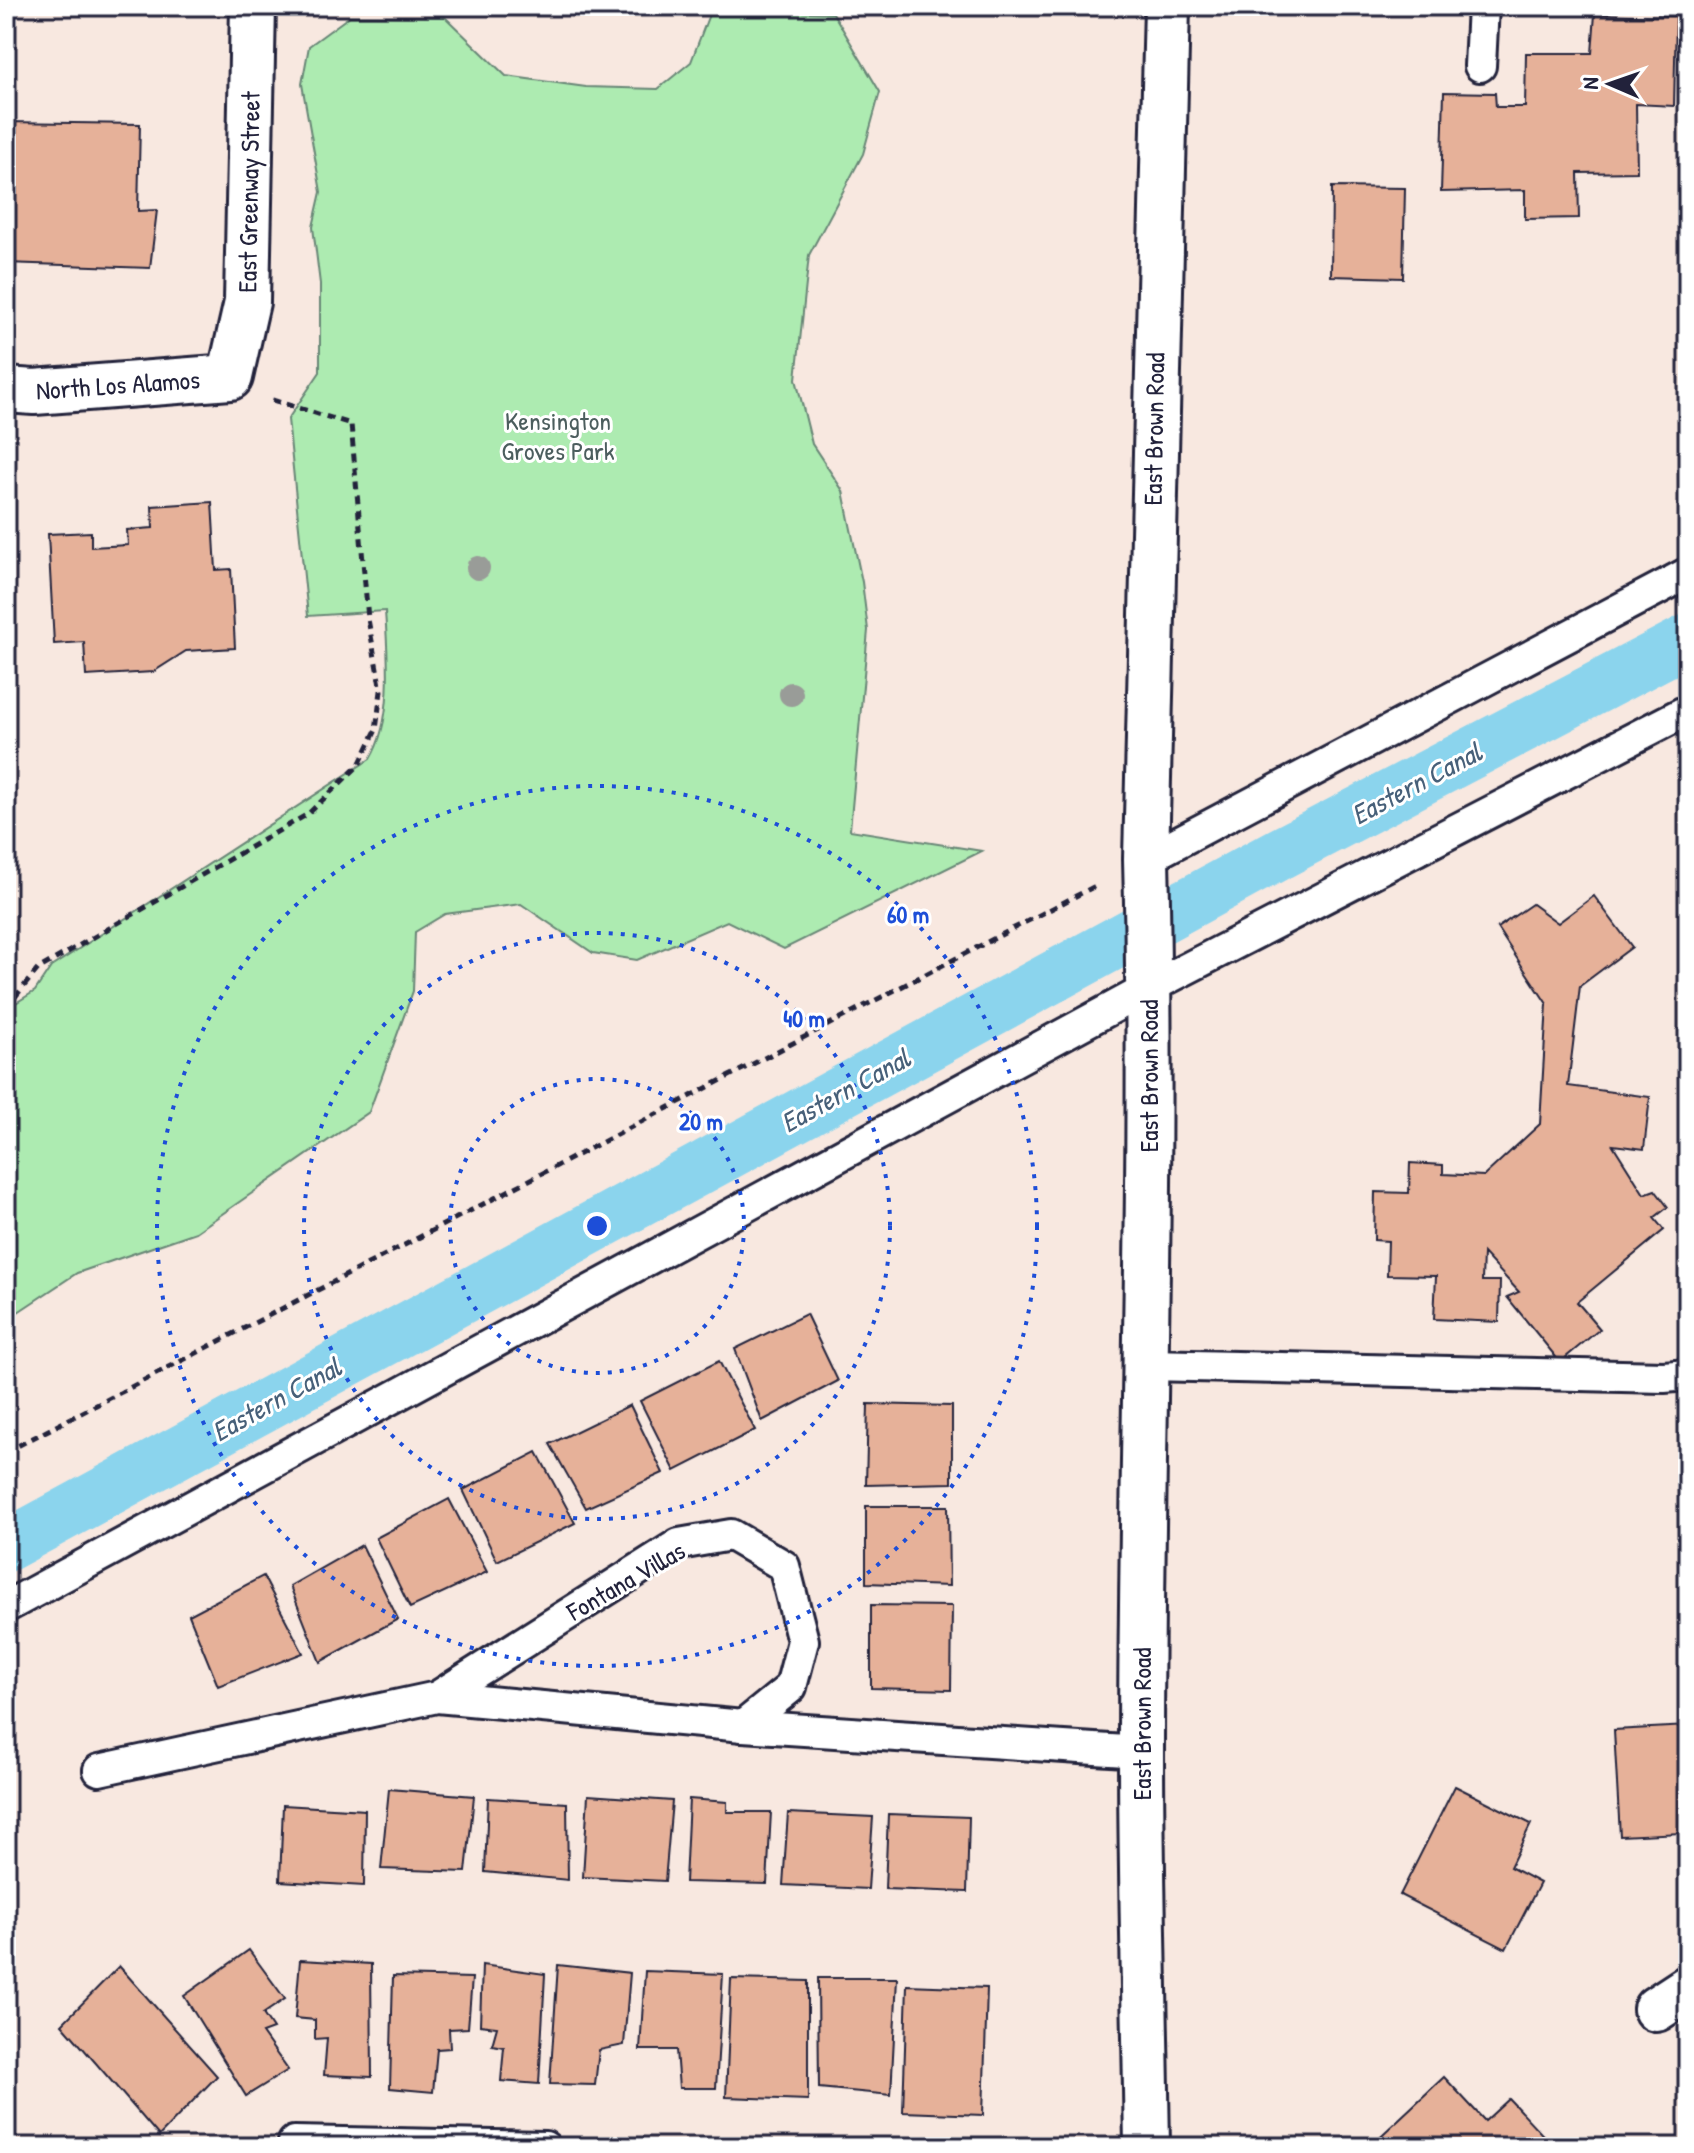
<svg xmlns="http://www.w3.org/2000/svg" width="1694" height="2153" font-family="'Patrick Hand',sans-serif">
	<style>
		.green { fill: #adebb1; stroke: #688676; stroke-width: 2 }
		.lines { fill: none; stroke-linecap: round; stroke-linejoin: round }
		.canal { stroke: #8bd4ed; stroke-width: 52 }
		.building { fill: #e6b199; stroke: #22223b; stroke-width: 2 }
		.lane-casing { stroke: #22223b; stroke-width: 36 }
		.street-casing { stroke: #22223b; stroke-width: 50 }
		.secondary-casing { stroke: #22223b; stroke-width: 50 }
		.path { stroke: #22223b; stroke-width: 5; stroke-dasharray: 8 6; stroke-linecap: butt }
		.lane { stroke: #fff; stroke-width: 30 }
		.street { stroke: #fff; stroke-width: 44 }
		.secondary { stroke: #fff; stroke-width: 44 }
		.tree { fill: #999c98 }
		.ring { fill: none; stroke: #1d4ed8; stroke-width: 4; stroke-dasharray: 4 8 }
		.labels { text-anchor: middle; stroke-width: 6; stroke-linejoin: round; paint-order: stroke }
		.street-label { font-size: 26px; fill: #22223b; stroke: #fff }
		.park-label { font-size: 26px; fill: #4c5e5e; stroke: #fff }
		.water-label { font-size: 28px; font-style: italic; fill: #476079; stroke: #fff }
		.centre { fill: #1d4ed8; stroke: #fff; stroke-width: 4 }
		.ring-label { font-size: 24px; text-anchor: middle; font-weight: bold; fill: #1d4ed8; stroke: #fff; stroke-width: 6; stroke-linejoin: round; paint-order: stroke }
	</style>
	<rect width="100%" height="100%" fill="#f8e8e0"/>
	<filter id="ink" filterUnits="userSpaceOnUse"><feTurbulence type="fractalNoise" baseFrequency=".0125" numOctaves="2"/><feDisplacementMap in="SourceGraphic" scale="16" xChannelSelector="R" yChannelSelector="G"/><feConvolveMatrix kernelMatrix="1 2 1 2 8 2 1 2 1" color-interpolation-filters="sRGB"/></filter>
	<g filter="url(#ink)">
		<path class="green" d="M711,9L833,13L880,92L863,154L809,255L796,379L812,444L843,491L862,582L868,630L850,830L982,851L784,949L727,921L637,960L593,953L521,904L445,914L415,932L413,991L369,1112L196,1232L77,1273L6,1320V1009L35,991L51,967L370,759C394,719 388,657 385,611L308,616L288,419L320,372V284L313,227L321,192L302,84L309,46L350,16L445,17L506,76L586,87L658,89L691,62Z"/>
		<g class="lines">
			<path class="canal" d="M6,1546L1281,853L1688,640"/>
		</g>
		<g class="building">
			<path d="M1595,14L1676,16L1674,106L1636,104L1637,172L1578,173L1579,218L1525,219V190L1441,192L1444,92L1495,93L1496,107H1525L1526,53H1592Z"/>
			<path d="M6,122L140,124L138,211L157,210L150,268L6,263Z"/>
			<path d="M1332,187L1405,188L1403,278L1331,276Z"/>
			<path d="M212,502L216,570L231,569L235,648L186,651L153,672L86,676L84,642L54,644L48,534L91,532V547L128,545L127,530L153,528L152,506Z"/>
			<path d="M1594,896L1632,947L1580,986L1568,1086L1650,1097L1644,1149L1613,1145L1644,1194L1655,1190L1668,1207L1654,1218L1664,1230L1577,1302L1600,1329L1560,1362L1507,1297L1519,1292L1483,1253L1482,1281H1500L1499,1322L1434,1319L1436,1276L1387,1275L1388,1241L1374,1240L1375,1192L1409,1193L1410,1163L1443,1165V1174L1484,1176L1540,1124L1547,1004L1497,928L1532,904L1558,923Z"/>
			<path d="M806,1314L838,1381L762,1421L735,1349Z"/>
			<path d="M719,1361L755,1430L675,1471L640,1401Z"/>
			<path d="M868,1404L952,1406V1483L866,1485Z"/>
			<path d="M630,1405L663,1473L586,1508L550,1444Z"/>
			<path d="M537,1452L575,1523L497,1561L463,1490Z"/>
			<path d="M449,1499L487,1572L410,1608L376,1538Z"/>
			<path d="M866,1506H948L949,1586L866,1583Z"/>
			<path d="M362,1545L398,1619L320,1662L290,1586Z"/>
			<path d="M263,1576L303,1653L218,1686L189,1615Z"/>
			<path d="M871,1605L952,1606L951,1690L871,1688Z"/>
			<path d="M1688,1726V1850H1682L1681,1833L1620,1836L1614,1730Z"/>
			<path d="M1455,1786L1531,1824L1510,1867L1540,1883L1506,1949L1400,1895Z"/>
			<path d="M389,1789L474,1796L466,1872L381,1869Z"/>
			<path d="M588,1795L672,1801L665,1881L583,1877Z"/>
			<path d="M488,1798L567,1803L568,1880L485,1872Z"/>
			<path d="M689,1799L727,1802V1812H771L767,1884L685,1882Z"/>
			<path d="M283,1805L365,1810L364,1886L280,1881Z"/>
			<path d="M788,1813L873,1817L868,1889L783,1885Z"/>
			<path d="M888,1814L969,1817L967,1892L885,1889Z"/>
			<path d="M249,1950L285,1999L263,2014L273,2029L262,2033L288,2070L246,2096L184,1996Z"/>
			<path d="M300,1960L371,1964L372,2077L324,2075L327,2038L315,2039V2020L295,2018Z"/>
			<path d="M482,1965L545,1974L539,2084L501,2081L504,2047L492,2045L497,2027L480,2025Z"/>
			<path d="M558,1965L630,1973L624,2045L599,2050L595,2085L550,2084Z"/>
			<path d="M119,1966L217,2076L159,2136L62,2024Z"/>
			<path d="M645,1971L723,1974L716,2088H679L676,2050H640Z"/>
			<path d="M393,1976L472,1978L468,2028L449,2029L450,2048L437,2049L433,2092L390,2088Z"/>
			<path d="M818,1978H897L891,2095L819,2088Z"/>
			<path d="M731,1979L808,1981V2100L726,2097Z"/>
			<path d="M907,1985L987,1988L983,2115L903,2112Z"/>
			<path d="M1444,2077L1485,2121L1509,2099L1554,2147H1369Z"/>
			<path d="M80,2142L150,2147H80Z"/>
		</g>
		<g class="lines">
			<g class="lane-casing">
				<g id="lane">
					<path d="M1480,66L1483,6"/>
					<path d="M1146,859L1688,573"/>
					<path d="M1148,1365L1664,1377L1688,1375"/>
					<path d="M6,1607L1149,988L1688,710"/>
					<path d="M743,1726L1141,1752"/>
					<path d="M99,1770L437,1697L743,1726L791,1687L803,1641L784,1566L731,1535L679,1544L437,1697"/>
					<path d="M294,2147V2142L545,2147"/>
				</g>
			</g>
			<g class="street-casing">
				<g id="street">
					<path d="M6,390L34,392L230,377L247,302L253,6"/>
					<path d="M1656,2009L1688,1988"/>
				</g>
			</g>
			<g class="secondary-casing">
				<path id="secondary" d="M1147,2147C1145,2015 1141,1884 1141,1752C1141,1455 1154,1157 1146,859L1167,6"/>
			</g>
			<g class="path">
				<path d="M6,1008L38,969L308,814L359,765L376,730L381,691L368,619L351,424L269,399"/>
				<path d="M6,1452L1099,884"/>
			</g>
			<use href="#lane" class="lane"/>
			<use href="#street" class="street"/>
			<use href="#secondary" class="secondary"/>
		</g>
		<g class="tree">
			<circle cx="478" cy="568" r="12"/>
			<circle cx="791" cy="694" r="12"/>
		</g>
	</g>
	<g class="ring">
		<circle cx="597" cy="1226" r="147"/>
		<circle cx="597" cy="1226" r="293"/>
		<circle cx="597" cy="1226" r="440"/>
	</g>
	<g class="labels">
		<g class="street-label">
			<text transform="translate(249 192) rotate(-89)" y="9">East Greenway Street</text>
			<text transform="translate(118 385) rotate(-4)" y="9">North Los Alamos</text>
			<text transform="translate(1154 429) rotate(-89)" y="9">East Brown Road</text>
			<text transform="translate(1149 1076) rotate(-90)" y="9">East Brown Road</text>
			<text transform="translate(626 1581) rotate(-30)" y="9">Fontana Villas</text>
			<text transform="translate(1142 1724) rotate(-90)" y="9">East Brown Road</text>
		</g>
		<g class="park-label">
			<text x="558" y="430">Kensington<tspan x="558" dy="30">Groves Park</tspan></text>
		</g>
		<g class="water-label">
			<text transform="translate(1416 783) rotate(-28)" y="10">Eastern Canal</text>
			<text transform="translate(845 1090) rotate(-29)" y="10">Eastern Canal</text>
			<text transform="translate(276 1399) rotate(-29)" y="10">Eastern Canal</text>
		</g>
	</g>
	<circle cx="597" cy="1226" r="12" class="centre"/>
	<g class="ring-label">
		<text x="908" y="923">60 m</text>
		<text x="804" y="1027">40 m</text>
		<text x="701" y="1130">20 m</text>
	</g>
	<rect width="1694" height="2153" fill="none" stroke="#fff" stroke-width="32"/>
	<rect x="16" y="16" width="1662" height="2121" fill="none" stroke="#22223b" stroke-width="3" filter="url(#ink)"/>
	<g transform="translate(1610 84) rotate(272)" stroke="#ffffff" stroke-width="6" paint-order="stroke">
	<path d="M0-6L14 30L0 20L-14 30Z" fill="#22223b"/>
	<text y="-12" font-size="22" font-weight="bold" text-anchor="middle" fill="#22223b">N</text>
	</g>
</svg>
